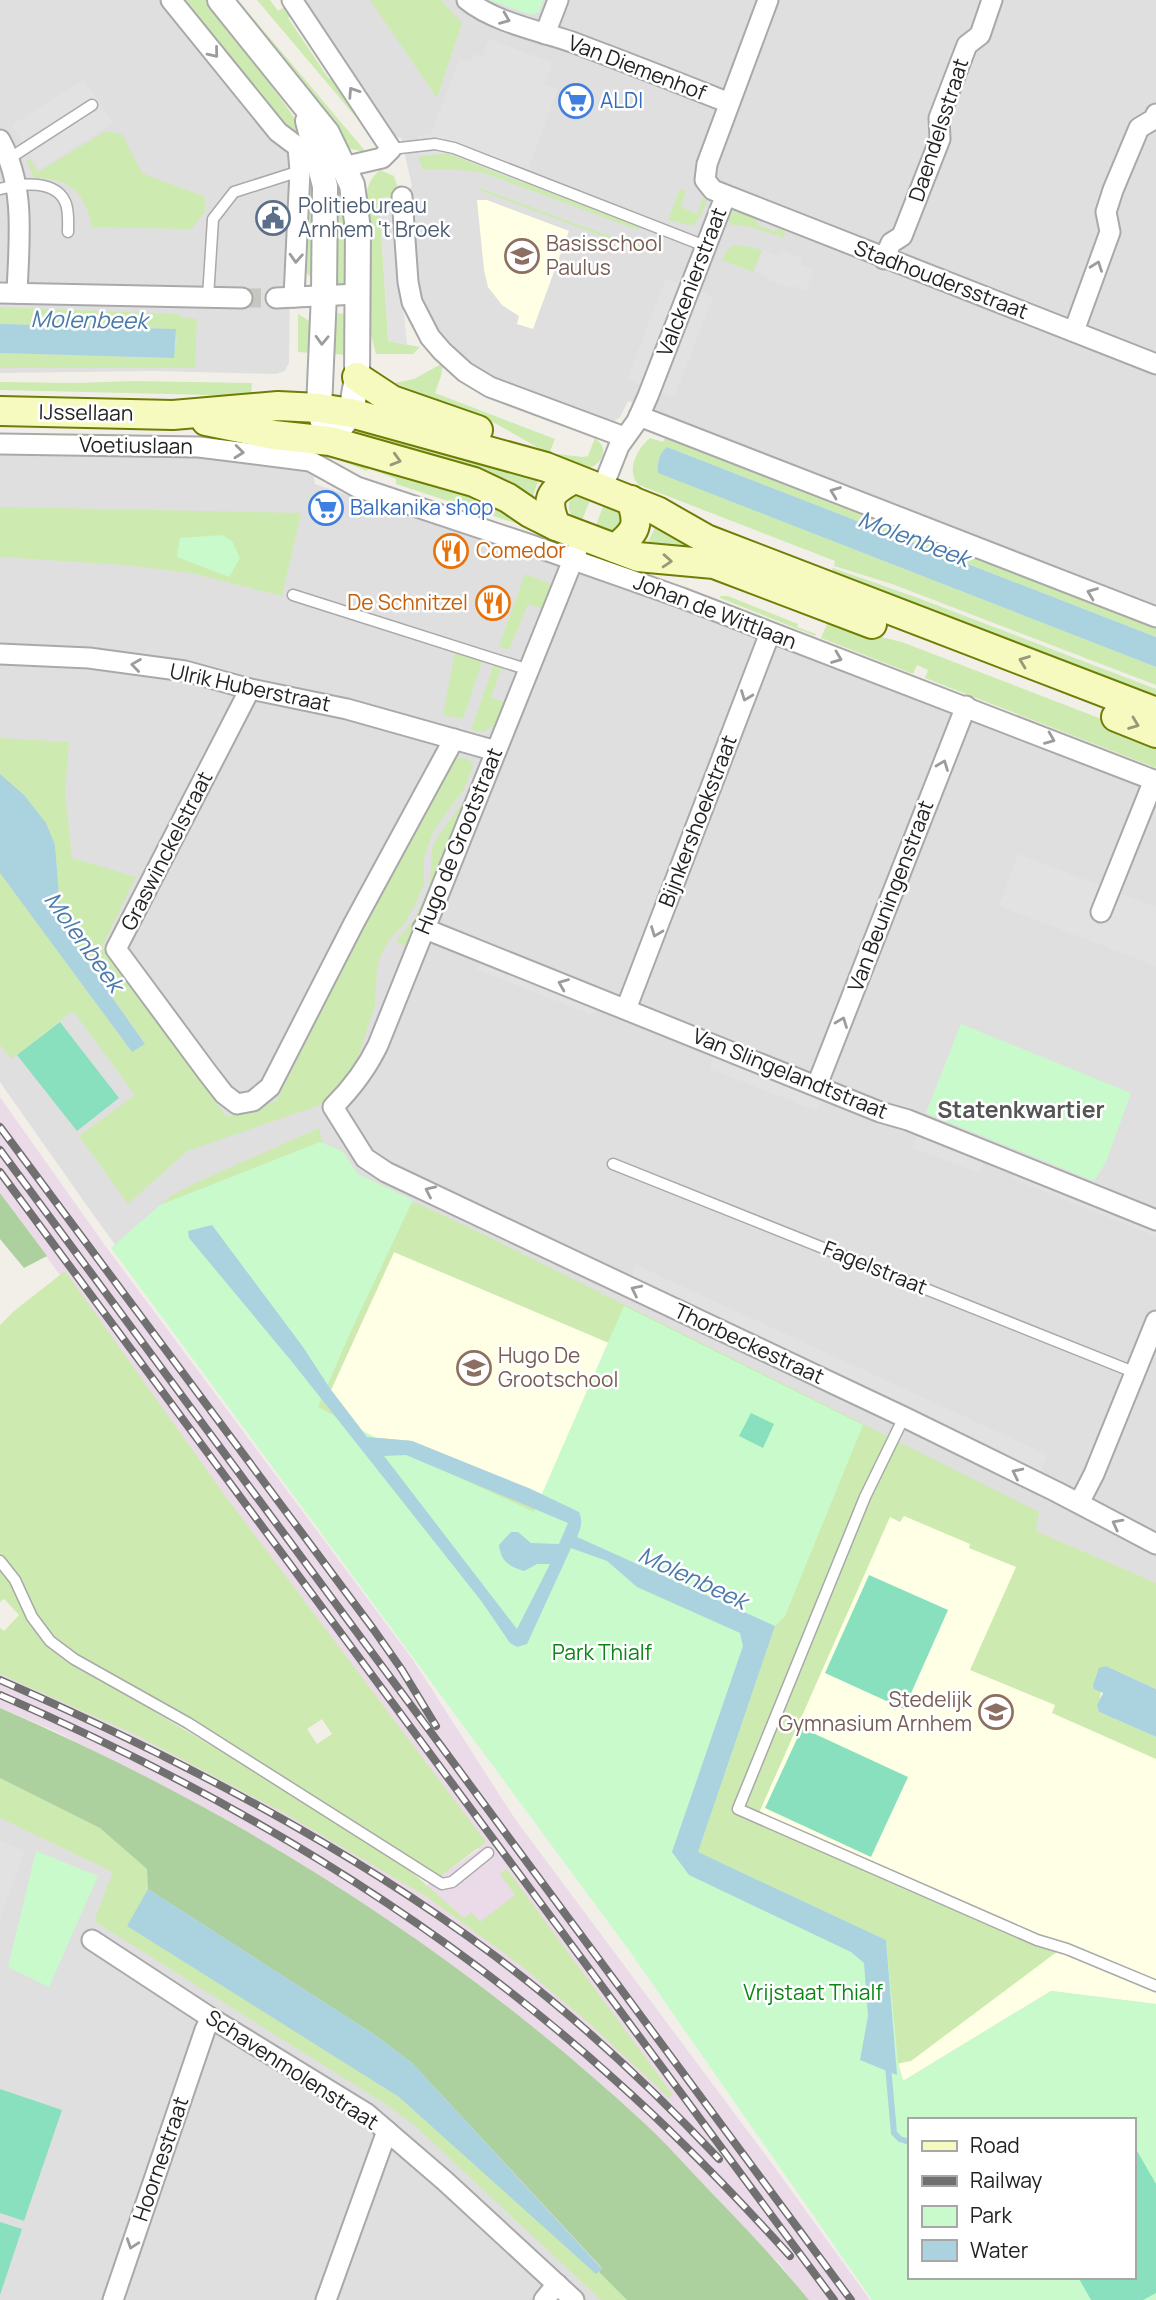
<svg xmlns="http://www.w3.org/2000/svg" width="1156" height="2300" font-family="Manrope,sans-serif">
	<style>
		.residential { fill: #e0dfdf; fill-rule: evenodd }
		.industrial { fill: #ebdbe8 }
		.education { fill: #ffffe5 }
		.grass { fill: #cdebb0; fill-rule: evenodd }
		.forest { fill: #add19e }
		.park { fill: #c8facc; fill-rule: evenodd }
		.pitch { fill: #88e0be }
		.parking { fill: #e2e2e2 }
		.water { fill: #aad3df; fill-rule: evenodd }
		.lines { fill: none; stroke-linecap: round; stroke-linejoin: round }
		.stream { stroke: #aad3df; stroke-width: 6 }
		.minor-tunnel { stroke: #c8c6c1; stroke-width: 19; stroke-dasharray: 19 10; stroke-linecap: butt }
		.service-casing { stroke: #a9a9a9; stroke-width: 13 }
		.minor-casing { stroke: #a9a9a9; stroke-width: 23 }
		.tertiary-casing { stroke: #a9a9a9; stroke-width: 28 }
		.secondary-casing { stroke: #707d05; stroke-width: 32 }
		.service { stroke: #fff; stroke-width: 10 }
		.minor { stroke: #fff; stroke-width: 19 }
		.tertiary { stroke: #fff; stroke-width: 24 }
		.secondary { stroke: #f7fabf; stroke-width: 28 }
		.rail-casing { stroke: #707070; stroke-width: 8 }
		.rail { stroke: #fff; stroke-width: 5; stroke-dasharray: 16; stroke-linecap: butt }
		.oneway { stroke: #9c9c9c }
		.oneway2 { stroke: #979978 }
		.labels { text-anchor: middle; stroke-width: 5; stroke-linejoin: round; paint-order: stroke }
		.street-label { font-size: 21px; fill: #222; stroke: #fff }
		.shop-label { font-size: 21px; fill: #366cbe; stroke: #fff; text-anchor: start }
		.service-label { font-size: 21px; fill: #4e5e75; stroke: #fff; text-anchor: start }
		.education-label { font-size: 21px; fill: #785e54; stroke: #fff; text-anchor: start }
		.food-label { font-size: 21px; fill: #c56008; stroke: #fff; text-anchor: start }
		.park-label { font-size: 21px; fill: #0c8416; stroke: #fff }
		.water-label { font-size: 23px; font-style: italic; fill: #4a7aab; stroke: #fff }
		.neighbourhood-label { font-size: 23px; font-weight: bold; fill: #555; stroke: #fff }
	</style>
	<rect width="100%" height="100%" fill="#f2efe9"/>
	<g class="residential">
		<path d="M0,0H165L292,154L289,362L285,371L276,374L154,371L0,373Z"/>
		<path d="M301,0H1156V609L628,401L620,417L612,423L493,381L457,356L431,322L422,303L417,277L409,190L412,186L401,138L393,137Z"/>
		<path d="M0,449L205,454L313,471L315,484L535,558L596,574L1156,793V2300H888L92,1213L0,1082ZM909,2120H1133V2277H909Z"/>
		<path d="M0,1721L795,2300H0Z"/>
	</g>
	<path class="industrial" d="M0,1097L104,1244L413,1660L515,1819L773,2165L870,2300H809L778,2262L364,1904L278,1850L215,1814L55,1731L0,1708V1664L42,1682L423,1888L479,1849L0,1193Z"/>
	<g class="education">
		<path d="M477,200H487L569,231L533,329L517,324L519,316L502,305L488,287L484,270Z"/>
		<path d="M394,1252L617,1346L550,1498L412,1441L367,1437L331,1390Z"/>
		<path d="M852,1452L1156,1585V2004L1051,1991L903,2081L898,2062L698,1852Z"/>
	</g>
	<g class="grass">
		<path d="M186,0H207L284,103L295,119L303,138L286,131Z"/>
		<path d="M235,0H238L366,152L347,148Z"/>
		<path d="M257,0H270L278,11L286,6L293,14L288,18L329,79L334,75L358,114L355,116Z"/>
		<path d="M370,0H441L462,23L437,98Z"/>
		<path d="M106,131L122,134L142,173L205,197V212L191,229L92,227C85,192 70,178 34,178L27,161L30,159L38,172Z"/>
		<path d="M447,153L639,227L638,230L484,173L451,169L423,170L418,157Z"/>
		<path d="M380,170L394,176L399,191L395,197L379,198L388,338L389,341L420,347L413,354H376L371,335L368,207C365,192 367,181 380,170Z"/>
		<path d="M308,174H312L315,187L313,280L306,272Z"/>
		<path d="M480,188L620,240L640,245L661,247L660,250L640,248L618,242L481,191Z"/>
		<path d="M680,189L686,191L681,207L697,214L703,198L707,201L698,220L693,226L668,220Z"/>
		<path d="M343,193L347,194L345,285L336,284V209Z"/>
		<path d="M734,211L754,217L758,225L774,231L780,228L785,229L784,238L747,226L731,225L727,218Z"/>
		<path d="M741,245L762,250L753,272L722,260L726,252L731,246Z"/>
		<path d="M0,307L178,314L181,317L197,319L195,368H0V353L173,358L177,339L175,329L0,324Z"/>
		<path d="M337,313L345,314L348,320L346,355L334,354L332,324Z"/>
		<path d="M298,314L311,322V353L298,352Z"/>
		<path d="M443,363L441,376L435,393L555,439L549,454L493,422L410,395L395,383L414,379Z"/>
		<path d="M133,381L252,383L251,396L0,390V382L77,383Z"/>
		<path d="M348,426L540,475L530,505L351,434Z"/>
		<path d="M667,434L1156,625V637L667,447C659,453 657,463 659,473L1156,667V685L892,584L834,566L835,561L639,485C625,472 637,448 650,438L663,442Z"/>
		<path d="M595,438L602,445C606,457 598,466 586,469L555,458L557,454L583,457L588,456Z"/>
		<path d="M279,445L350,456L486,495L523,522L521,525L396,484V479L368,468L367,471L329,456L327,460Z"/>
		<path d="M575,493H593L580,525C569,515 564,505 575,493Z"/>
		<path d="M606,499C617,505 623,512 620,525L608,535L593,533Z"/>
		<path d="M0,507L301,513L282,596L191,573L124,565L0,557Z"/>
		<path d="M659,519L1156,721V729L716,559L644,551Z"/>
		<path d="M833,568L918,598L1156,689V708L930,620L832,570Z"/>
		<path d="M525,574L553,585L542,609L528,604L509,650L499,646Z"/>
		<path d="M720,596H728L798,624L797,627L816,634L815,636L720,598Z"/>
		<path d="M827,624L902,642L1156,740V768L925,678L928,670L917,665L913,674L821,638Z"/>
		<path d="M455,651L483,659L463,719L443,715Z"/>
		<path d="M494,664L502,667L491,697L506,703L498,724L482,732L471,730Z"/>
		<path d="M0,738L69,742L65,793L72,858L136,877L102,947L227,1117L276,1101L389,878L456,759L460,757L471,761L473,767L464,789L434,830L429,843L424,858V884L416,903L404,924L389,940L381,955L377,968L375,1006L350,1081L346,1087L323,1104L187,1151L128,1204L79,1136L135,1095L73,1011L11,1059L0,1045V873L132,1052L145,1043L66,932L59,897L55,845L0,774Z"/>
		<path d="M470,793L408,947L396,942L415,918L427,892L430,884L432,849L437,837Z"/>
		<path d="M319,1128C321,1135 323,1148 328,1154C339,1168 401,1205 419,1204L493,1239L1039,1512L1036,1531L1156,1583V1689L1106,1666C1104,1677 1098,1705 1099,1712L1156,1737V1759L1052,1713L1055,1705L970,1670L1016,1567L969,1548L970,1544L904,1516L900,1522L890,1517L759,1813L772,1821L1058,1951L911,2061L891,2065L880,2070L152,1216L169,1197L193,1184ZM394,1252L616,1346L550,1498L412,1441L367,1437L331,1390Z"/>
		<path d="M65,1271L224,1494L486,1842L441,1876L189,1720L80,1657L53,1635L35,1612L21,1579L8,1561L0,1555V1325L14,1311ZM322,1719L332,1734L317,1744L307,1729Z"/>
		<path d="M0,1570L10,1583L30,1620L72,1663L278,1785L399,1861L464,1918L472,1912L480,1922L515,1895L500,1874L506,1868L673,2095L669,2098L591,2025L520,1965L427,1897L284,1813L136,1735L0,1674V1628L4,1631L19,1615L4,1599L0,1602Z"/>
		<path d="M0,1778L100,1828L147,1869L148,1889L128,1926L399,2097L596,2273L599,2272L627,2300H601L415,2126L387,2105L94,1921L113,1872L0,1818Z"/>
	</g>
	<g class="forest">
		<path d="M0,1193L47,1256L24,1268L0,1239Z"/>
		<path d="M0,1708C235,1809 455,1948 643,2122C665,2142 685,2165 705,2186C741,2223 776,2260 809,2300H627L599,2272L602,2268L412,2063L375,2035L148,1889L147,1869L100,1828L0,1778Z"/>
	</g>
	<g class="park">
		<path d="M490,0H543L539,12L531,15Z"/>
		<path d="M222,535L232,541L240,558L229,577L177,557L180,538Z"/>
		<path d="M961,1024L1131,1093L1106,1162L1094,1181L926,1113Z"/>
		<path d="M320,1142L342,1151L358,1174L413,1200L351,1331L318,1407L403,1452L534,1512L624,1306L863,1425L785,1616L775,1626L698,1852L886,1940L898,2062L903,2081L1051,1991L1156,2004V2300H872L631,1953L111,1248L160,1205ZM909,2120H1133V2277H909Z"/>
		<path d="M36,1851L98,1876L49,1987L8,1967Z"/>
	</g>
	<g class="pitch">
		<path d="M60,1022L119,1098L77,1131L17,1055Z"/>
		<path d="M751,1413L774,1424L763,1448L739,1436Z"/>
		<path d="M869,1575L948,1610L904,1709L825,1673Z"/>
		<path d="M802,1728L908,1777L871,1857L765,1808Z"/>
		<path d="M0,2089L62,2110L24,2221L0,2213Z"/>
		<path d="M1133,2144L1156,2184V2293L1143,2300H1091L1078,2277H1133Z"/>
		<path d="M0,2222L22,2229L0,2295Z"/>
	</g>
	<g class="parking">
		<path d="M489,39L553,63L545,84L558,89L523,183L447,153L420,156L418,136L431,134L460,58L471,62L474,54L482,57Z"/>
		<path d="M84,79L113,123L40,169L12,125Z"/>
		<path d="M379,198H393L407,345L389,341L388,338Z"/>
		<path d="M781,250L802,258L800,264L814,270L806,291L792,286L790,288L768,280V277L755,271L763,250L778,256Z"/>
		<path d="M666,278L680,284L641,385L627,379Z"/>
		<path d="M700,291L713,297L674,398L661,392Z"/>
		<path d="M1018,854L1156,907V966L999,906Z"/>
		<path d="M486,960L607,1007L589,1014L476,969Z"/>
		<path d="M714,1052L824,1095L817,1111L710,1069Z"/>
		<path d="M918,1134L984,1161L978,1172L911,1148Z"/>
		<path d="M1015,1173L1156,1229V1234L1155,1236L1013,1179Z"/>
		<path d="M636,1265L1048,1455L1039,1472L631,1277Z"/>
		<path d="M0,1841L25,1851L0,1918Z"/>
	</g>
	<g class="water">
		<path d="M0,324L176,329L174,358L0,353Z"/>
		<path d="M667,447L1156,637V667L658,473C657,463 659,453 667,447Z"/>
		<path d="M0,774L24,795L46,823L55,845L59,897L66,932L145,1044L132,1052L0,873Z"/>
		<path d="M212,1225L303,1347L331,1390L367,1437L412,1441L422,1445L531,1489L579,1512C583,1522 581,1527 577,1537L775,1626L698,1852L886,1940L897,2075L860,2060L868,2016L864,1963L851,1952L689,1875L672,1852L743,1646L740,1633L637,1587L607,1561L571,1548L527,1644L517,1647L510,1643L482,1602L293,1363L189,1238L188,1231ZM406,1455L568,1523L559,1544L531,1543L518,1532H511L499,1545C501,1562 509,1566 524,1571L537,1564H550L517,1629L384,1456Z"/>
		<path d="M1106,1666L1156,1689V1737L1099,1712L1097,1705L1103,1693L1094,1689L1093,1685L1099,1668Z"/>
		<path d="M148,1889L375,2035L412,2063L602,2269L596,2274L399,2097L127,1926Z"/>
	</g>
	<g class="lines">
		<path class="stream" d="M888,2066L894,2133L900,2139L909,2142"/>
		<path class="minor-tunnel" d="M242,298H276"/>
		<g class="service-casing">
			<g id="service">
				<path d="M391,149L435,144L454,148L705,246"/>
				<path d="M10,158L92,105"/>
				<path d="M0,189C21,183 57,179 66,204C69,213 68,223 68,232"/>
				<path d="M208,297L213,219L234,192L300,171"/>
				<path d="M293,595L529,670"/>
				<path d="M613,1164L1136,1373"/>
				<path d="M904,1417L865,1497L738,1809L1037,1940L1067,1949L1156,1986"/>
				<path d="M0,1561L15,1580L32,1617L50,1641L74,1659L188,1723L442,1884L452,1882L488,1853"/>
			</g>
		</g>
		<g class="minor-casing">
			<g id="minor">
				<path d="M171,0L278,132L298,147L300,171L294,297"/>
				<path d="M292,0L391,149L382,158L343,167L330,168"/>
				<path d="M467,0C494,22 540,31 572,42C625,62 677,82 729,103"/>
				<path d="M768,0L707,164L705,180L713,190L1156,364"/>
				<path d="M545,34L558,0"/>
				<path d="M0,140C26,187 19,240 17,293"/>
				<path d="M402,197L408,282L412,302L430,337L442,351L465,372L490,387L624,437"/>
				<path d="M884,259L891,243L902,236L940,139L939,118L967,45L980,35L992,0"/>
				<path d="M0,293L242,298"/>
				<path d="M276,298L358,294"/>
				<path d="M1074,331L1110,232L1106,212L1113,190L1139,128L1154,119L1156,114"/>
				<path d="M639,416L1156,617"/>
				<path d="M0,444L199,447L310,461L357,487L531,545L682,598L1156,781"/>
				<path d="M602,489L619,446L637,421L648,396L725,197"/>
				<path d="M583,535L378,1045C366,1070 352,1088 333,1107L365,1158L386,1172L904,1417L1057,1492L1156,1544"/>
				<path d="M0,654L89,658L185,671L250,689L347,709L496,751"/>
				<path d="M250,689L116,949L207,1072L224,1094L237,1104L253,1101L270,1087L354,923L454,739"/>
				<path d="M1101,912L1154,780"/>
				<path d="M423,928L880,1112L908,1120L1156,1220"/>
				<path d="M626,1009L770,633"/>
				<path d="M817,1085L966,706"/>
				<path d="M1079,1503L1094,1474L1156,1321"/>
				<path d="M92,1940L211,2018L366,2113L445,2181L574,2300"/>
				<path d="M113,2300L205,2030L211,2018"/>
				<path d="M326,2300L387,2131"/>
				<path d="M544,2300L557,2284"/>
			</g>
		</g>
		<g class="tertiary-casing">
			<g id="tertiary">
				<path d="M220,0L327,133L352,185L358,229L357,377L351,413L330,441"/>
				<path d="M308,121L325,186L324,294L319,408L324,425"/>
			</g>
		</g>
		<g class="secondary-casing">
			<g id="secondary">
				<path d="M357,377L392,400L478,430"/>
				<path d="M0,411L173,415L278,406L319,408L351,413L546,467L657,511L706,539L1156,712"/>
				<path d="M206,421L274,435L330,441L474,482L508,498L530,513L556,526L638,557L714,564L872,624"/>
				<path d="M556,526C545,499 549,492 574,479"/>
				<path d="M616,548C636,531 640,526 631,500"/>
				<path d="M1116,717L1156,733"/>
			</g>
		</g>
		<use href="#service" class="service"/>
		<use href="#minor" class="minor"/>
		<use href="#tertiary" class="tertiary"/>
		<use href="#secondary" class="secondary"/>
		<g class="rail-casing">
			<g id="rail">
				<path d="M0,1127L374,1630L402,1670L436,1726"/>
				<path d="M0,1150L851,2300"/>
				<path d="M0,1172L834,2300"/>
				<path d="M0,1680C170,1754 346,1845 495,1956C576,2017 650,2086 719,2159"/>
				<path d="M0,1695C222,1791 435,1917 615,2080C677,2135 734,2194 790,2256"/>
			</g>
		</g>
		<use href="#rail" class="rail"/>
	</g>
	<defs><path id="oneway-chevron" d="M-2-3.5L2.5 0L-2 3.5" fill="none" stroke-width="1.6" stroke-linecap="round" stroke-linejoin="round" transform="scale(1.75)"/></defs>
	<g class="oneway">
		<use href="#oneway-chevron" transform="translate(505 19) rotate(22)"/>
		<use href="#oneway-chevron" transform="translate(214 53) rotate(51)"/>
		<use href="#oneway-chevron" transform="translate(353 92) rotate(-123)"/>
		<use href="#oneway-chevron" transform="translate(296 258) rotate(93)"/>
		<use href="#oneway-chevron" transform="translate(1097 266) rotate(-70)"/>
		<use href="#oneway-chevron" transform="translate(322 340) rotate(92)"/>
		<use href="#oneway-chevron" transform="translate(239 452) rotate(6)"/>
		<use href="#oneway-chevron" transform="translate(835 492) rotate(-159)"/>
		<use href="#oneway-chevron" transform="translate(1092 593) rotate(-159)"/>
		<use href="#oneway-chevron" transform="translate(837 658) rotate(21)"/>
		<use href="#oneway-chevron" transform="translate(136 665) rotate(-172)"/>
		<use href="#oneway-chevron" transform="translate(746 696) rotate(111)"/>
		<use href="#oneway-chevron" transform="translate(1050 739) rotate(22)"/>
		<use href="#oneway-chevron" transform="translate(943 765) rotate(-69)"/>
		<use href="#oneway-chevron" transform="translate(656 932) rotate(111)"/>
		<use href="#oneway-chevron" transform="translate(563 984) rotate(-158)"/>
		<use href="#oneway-chevron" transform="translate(842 1022) rotate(-69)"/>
		<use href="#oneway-chevron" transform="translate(430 1191) rotate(-155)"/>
		<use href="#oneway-chevron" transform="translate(636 1290) rotate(-154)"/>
		<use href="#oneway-chevron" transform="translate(1017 1473) rotate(-154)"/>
		<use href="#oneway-chevron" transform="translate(1117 1524) rotate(-152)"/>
		<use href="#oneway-chevron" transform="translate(132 2244) rotate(109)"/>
	</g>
	<g class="oneway2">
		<use href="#oneway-chevron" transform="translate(396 460) rotate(16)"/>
		<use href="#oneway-chevron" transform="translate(667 561) rotate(4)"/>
		<use href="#oneway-chevron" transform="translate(1024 661) rotate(-159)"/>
		<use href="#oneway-chevron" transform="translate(1134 724) rotate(21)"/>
	</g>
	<defs>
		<g id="supermarket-ring" transform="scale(1.75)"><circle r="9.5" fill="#fff" stroke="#3f7fe0" stroke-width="1.5"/><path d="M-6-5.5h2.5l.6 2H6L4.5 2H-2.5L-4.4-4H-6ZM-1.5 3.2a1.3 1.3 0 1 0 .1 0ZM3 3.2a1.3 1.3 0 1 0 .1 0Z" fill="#3f7fe0"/></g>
		<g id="civic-ring" transform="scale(1.75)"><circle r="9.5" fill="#fff" stroke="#5c6f8a" stroke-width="1.5"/><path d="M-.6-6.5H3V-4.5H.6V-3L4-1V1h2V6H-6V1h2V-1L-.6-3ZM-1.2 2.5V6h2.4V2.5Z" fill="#5c6f8a"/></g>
		<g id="school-ring" transform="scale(1.75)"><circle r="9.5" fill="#fff" stroke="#8d6e63" stroke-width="1.5"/><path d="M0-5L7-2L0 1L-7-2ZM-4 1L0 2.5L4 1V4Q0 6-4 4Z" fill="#8d6e63"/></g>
		<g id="restaurant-ring" transform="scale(1.75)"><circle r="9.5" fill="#fff" stroke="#e8710a" stroke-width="1.5"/><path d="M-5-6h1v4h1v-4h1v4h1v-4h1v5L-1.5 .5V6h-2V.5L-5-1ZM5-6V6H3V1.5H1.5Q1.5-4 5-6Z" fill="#e8710a"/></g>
	</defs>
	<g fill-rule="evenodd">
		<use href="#supermarket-ring" x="576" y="101"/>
		<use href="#civic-ring" x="273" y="218"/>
		<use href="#school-ring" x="522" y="256"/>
		<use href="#supermarket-ring" x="326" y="508"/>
		<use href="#restaurant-ring" x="451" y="551"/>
		<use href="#restaurant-ring" x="493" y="603"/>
		<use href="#school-ring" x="474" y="1368"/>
		<use href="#school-ring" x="996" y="1712"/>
	</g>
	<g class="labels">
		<g class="street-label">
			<text transform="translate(637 68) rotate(21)" y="7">Van Diemenhof</text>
			<text transform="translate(939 130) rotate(-72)" y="7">Daendelsstraat</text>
			<text transform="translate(941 280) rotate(21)" y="7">Stadhoudersstraat</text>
			<text transform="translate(692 282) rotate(-69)" y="7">Valckenierstraat</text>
			<text transform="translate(86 413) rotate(1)" y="7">IJssellaan</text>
			<text transform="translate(136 446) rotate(1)" y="7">Voetiuslaan</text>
			<text transform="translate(715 612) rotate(21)" y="7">Johan de Wittlaan</text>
			<text transform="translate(250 688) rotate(12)" y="7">Ulrik Huberstraat</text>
			<text transform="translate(698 821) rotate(-69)" y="7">Bijnkershoekstraat</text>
			<text transform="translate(459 841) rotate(-68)" y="7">Hugo de Grootstraat</text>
			<text transform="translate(167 851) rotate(-63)" y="7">Graswinckelstraat</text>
			<text transform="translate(891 896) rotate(-69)" y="7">Van Beuningenstraat</text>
			<text transform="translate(790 1074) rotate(22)" y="7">Van Slingelandtstraat</text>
			<text transform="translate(875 1268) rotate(22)" y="7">Fagelstraat</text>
			<text transform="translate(749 1344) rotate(25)" y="7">Thorbeckestraat</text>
			<text transform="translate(292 2070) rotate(33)" y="7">Schavenmolenstraat</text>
			<text transform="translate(161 2159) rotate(-71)" y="7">Hoornestraat</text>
		</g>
		<g class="shop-label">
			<text x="600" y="108">ALDI</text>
			<text x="350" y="515">Balkanika shop</text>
		</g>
		<g class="service-label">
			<text x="298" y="213">Politiebureau<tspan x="298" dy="24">Arnhem 't Broek</tspan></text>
		</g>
		<g class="education-label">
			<text x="546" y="251">Basisschool<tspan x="546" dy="24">Paulus</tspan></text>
			<text x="498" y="1363">Hugo De<tspan x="498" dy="24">Grootschool</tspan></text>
			<text x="972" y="1707" text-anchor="end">Stedelijk<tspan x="972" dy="24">Gymnasium Arnhem</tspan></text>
		</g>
		<g class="food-label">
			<text x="476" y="558">Comedor</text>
			<text x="468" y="610" text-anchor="end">De Schnitzel</text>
		</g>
		<g class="park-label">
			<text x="602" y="1660">Park Thialf</text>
			<text x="813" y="2000">Vrijstaat Thialf</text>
		</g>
		<g class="water-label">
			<text transform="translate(89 320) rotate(1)" y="8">Molenbeek</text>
			<text transform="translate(914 539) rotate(21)" y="8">Molenbeek</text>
			<text transform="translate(84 942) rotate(54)" y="8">Molenbeek</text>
			<text transform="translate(693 1578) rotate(25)" y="8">Molenbeek</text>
		</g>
		<g class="neighbourhood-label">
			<text x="1021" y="1118">Statenkwartier</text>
		</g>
	</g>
	<rect x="908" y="2118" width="228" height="161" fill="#ffffff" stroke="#a7a7a7" stroke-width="2"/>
	<rect x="922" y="2141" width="35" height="10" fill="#f7fabf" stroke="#a7a7a7" stroke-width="2"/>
	<text x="970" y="2153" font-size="21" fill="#222222">Road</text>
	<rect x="922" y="2176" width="35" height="10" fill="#707070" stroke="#a7a7a7" stroke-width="2"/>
	<text x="970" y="2188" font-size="21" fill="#222222">Railway</text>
	<rect x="922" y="2206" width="35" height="21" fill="#c8facc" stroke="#a7a7a7" stroke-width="2"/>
	<text x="970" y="2223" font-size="21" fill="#222222">Park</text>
	<rect x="922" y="2240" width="35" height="21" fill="#aad3df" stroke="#a7a7a7" stroke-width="2"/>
	<text x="970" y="2258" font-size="21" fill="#222222">Water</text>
</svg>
